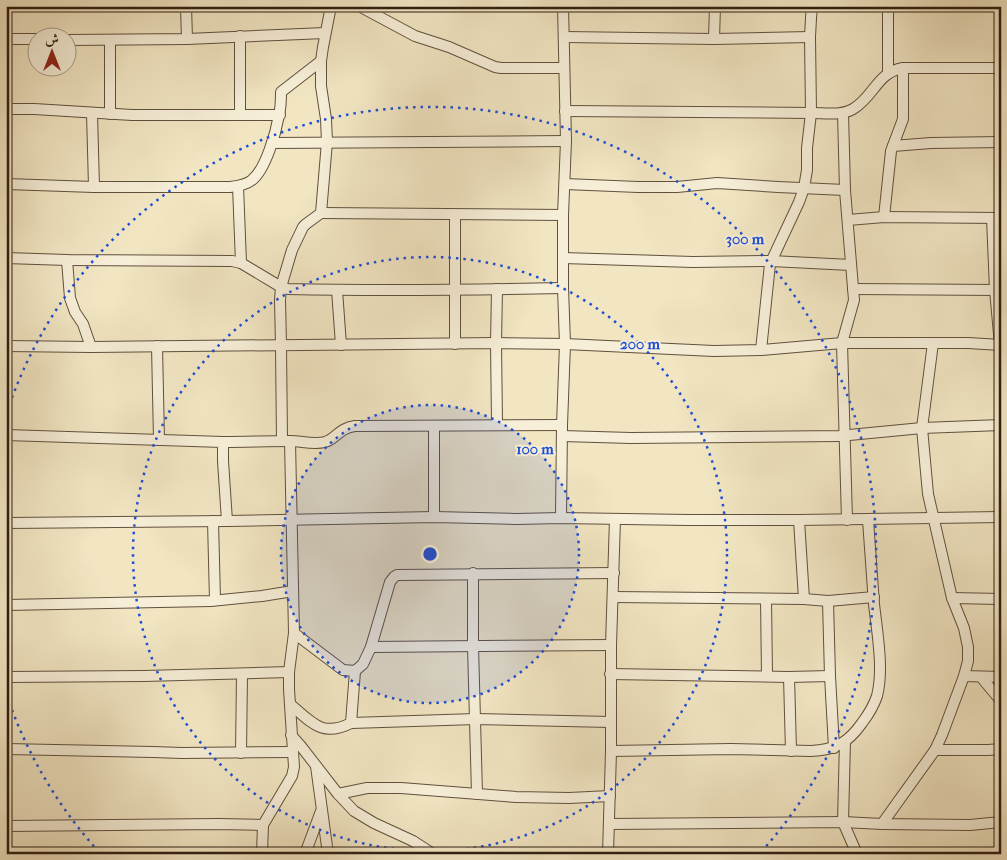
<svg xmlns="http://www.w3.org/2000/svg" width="1007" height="860" font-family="'IM FELL French Canon',Amiri,serif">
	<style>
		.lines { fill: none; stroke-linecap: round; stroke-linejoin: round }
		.minor-casing { stroke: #60503d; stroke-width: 12 }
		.minor { stroke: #f6eed7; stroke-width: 10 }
		.ring { fill: none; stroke: #1d4ed8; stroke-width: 2.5; stroke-dasharray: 2.5 5 }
		.centre { fill: #1d4ed8; stroke: #f6eed7; stroke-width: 2.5 }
		.ring-label { font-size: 15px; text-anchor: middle; font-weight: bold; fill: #1d4ed8; stroke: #f6eed7; stroke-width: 4; stroke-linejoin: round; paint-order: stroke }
	</style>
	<rect width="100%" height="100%" fill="#f1e5c2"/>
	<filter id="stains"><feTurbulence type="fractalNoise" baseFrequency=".004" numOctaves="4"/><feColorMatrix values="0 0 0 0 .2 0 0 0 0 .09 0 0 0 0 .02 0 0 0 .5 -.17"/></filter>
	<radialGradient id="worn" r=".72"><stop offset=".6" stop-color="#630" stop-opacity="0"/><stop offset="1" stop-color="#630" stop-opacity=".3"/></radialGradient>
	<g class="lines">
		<g class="minor-casing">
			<g id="minor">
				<path d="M359,6L415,36L449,47L495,67L501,68H564"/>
				<path d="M888,6V73"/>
				<path d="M240,36V115"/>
				<path d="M564,37L714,39L810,37"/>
				<path d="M6,39H38"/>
				<path d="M187,39L325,33"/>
				<path d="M714,39L715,6"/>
				<path d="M68,40L187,39L186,6"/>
				<path d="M110,40V114"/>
				<path d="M6,109H34L132,115H280"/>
				<path d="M565,111L811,113C825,113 841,116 853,109C874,97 877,72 903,68H1001"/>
				<path d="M92,113L94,187"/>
				<path d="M843,113L845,190L854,300L842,343L847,520"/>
				<path d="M272,143L566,141"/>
				<path d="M893,146L931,143L1001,142"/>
				<path d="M6,184L94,187H230C238,186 246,185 252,180C266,169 276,132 279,115C281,107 281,99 281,92L321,61"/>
				<path d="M565,184L638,187H677L717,183L778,187L845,190"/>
				<path d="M238,186L241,263"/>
				<path d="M321,213L563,215"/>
				<path d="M884,217L891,151L903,119V68"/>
				<path d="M992,218L995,290L1000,345"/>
				<path d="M848,220L884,217L1001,218"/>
				<path d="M6,258L67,260L232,261L241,263L281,287L288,289C380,291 471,290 563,288"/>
				<path d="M563,258L693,262L771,261L851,265"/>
				<path d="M67,260L70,298L75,312L83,324L91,347"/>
				<path d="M853,289L1001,290"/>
				<path d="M337,290L341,345"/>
				<path d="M455,344V215"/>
				<path d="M6,346L91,347L496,343L565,344L714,351L761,350L842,343H968L1001,345"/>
				<path d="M157,346L159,440"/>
				<path d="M761,350L770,264L799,202L804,188L807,170V148L811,113L810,37L811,18L812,6"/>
				<path d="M497,424L496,343L497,289"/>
				<path d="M434,426V517"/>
				<path d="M6,435L223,442V461L227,521"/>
				<path d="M562,436L631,438L839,436L922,428L1001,425"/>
				<path d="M282,441L281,345L280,300L281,287L292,250L303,227L306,224L321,213L327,142L326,119L321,86V61L323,47L331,6"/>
				<path d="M223,442C245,442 268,441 290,441C301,441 314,445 325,442C336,439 339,428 355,426L562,425"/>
				<path d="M561,518L562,425L565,344L563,288V215L566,141L563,6"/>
				<path d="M799,520L804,599"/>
				<path d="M213,521L215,600"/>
				<path d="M6,523L227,521L434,517L516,519L561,518L688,520H799L1001,517"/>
				<path d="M473,573V646L477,794"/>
				<path d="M613,597L804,599L828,601L874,597"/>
				<path d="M952,598L1001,599"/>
				<path d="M766,599L767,676"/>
				<path d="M828,601L830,676L834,748"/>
				<path d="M6,605L211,601L262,596L293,591"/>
				<path d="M294,633L343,670L355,671L363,664L371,647L390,582L394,577L397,575L614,573"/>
				<path d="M371,647L611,645"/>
				<path d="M610,674L789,677L830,676"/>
				<path d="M964,676L1001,677"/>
				<path d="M6,677L144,676L289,672"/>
				<path d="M789,677L791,751"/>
				<path d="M981,677L1001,701"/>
				<path d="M290,704C311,722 322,738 351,723L476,719L611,722"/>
				<path d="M351,723L355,671"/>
				<path d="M291,735L300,745L338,794L354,811L374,823L413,841L433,854"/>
				<path d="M845,741L843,822L857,854"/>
				<path d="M6,749L153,752L182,753L293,752"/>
				<path d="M935,750H988L1001,749"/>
				<path d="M611,751L731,749L811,751C835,750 848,743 862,723C868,715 874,705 877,696C884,669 877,632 874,604C872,576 870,548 868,520"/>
				<path d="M241,753L242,674"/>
				<path d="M316,766L328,854"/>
				<path d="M338,794L367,788H401L516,797L569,798L610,796"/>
				<path d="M609,824L843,822L882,824L970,825L1001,822"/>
				<path d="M882,824L935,750L942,735L964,676L968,661V647L964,628L952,598L928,494L922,428L933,343"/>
				<path d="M6,826L219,824L263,825"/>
				<path d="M262,854L263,825L292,776L294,767L289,689V672L294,633L290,441"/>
				<path d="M305,854L321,811"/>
				<path d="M608,854L611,751V645L615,519"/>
			</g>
		</g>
		<use href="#minor" class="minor"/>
	</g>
	<circle cx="430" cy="554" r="149" fill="#1d4ed8" fill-opacity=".12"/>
	<g class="ring">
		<circle cx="430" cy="554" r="149"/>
		<circle cx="430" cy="554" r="297"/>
		<path d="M99 852A446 446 0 0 1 7 696M7 412A446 446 0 1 1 761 852"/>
	</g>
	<circle cx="430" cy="554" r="8" class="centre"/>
	<g class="ring-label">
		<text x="745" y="244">300 m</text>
		<text x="640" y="349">200 m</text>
		<text x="535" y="454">100 m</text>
	</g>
	<rect width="1007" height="860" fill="none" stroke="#f1e5c2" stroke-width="25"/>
	<rect x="8" y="8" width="992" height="845" fill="none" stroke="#2f1e11" stroke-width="2.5"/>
	<rect x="12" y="12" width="982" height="835" fill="none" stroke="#2f1e11"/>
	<g transform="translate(52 52)"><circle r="24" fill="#f6eed7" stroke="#a69b88"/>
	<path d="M0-4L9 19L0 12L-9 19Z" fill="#8f2418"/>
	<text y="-8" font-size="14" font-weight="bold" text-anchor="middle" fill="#2f1e11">ش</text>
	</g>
	<rect width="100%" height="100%" filter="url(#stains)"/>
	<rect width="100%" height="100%" fill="url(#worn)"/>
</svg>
